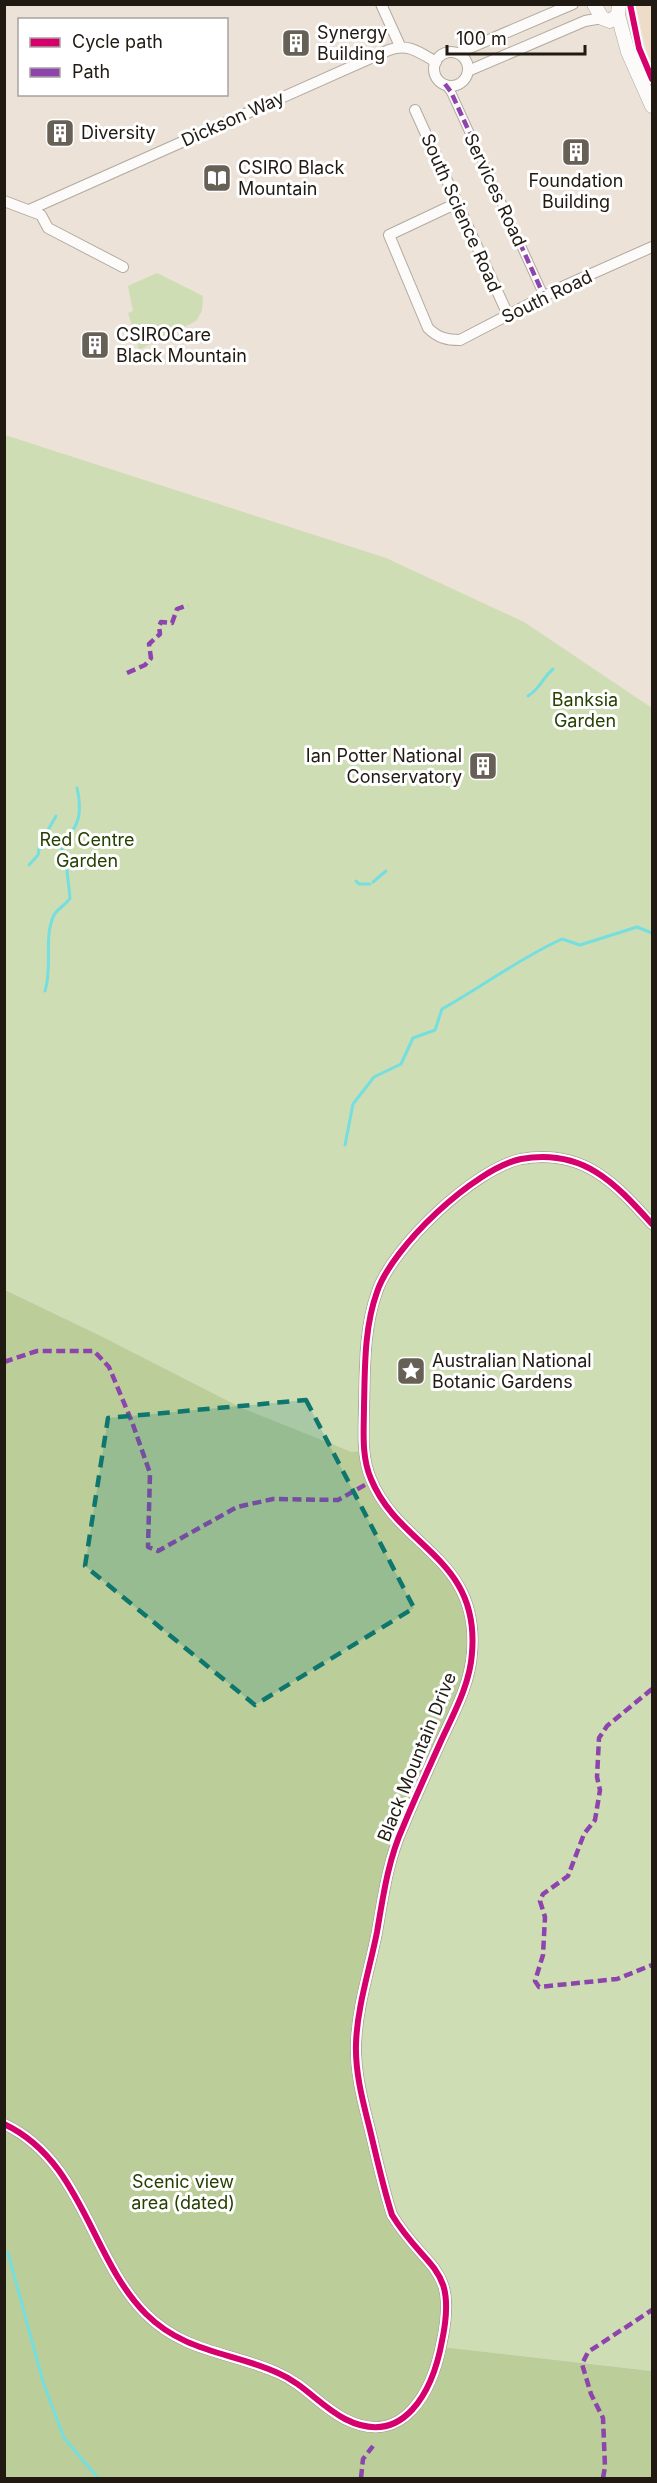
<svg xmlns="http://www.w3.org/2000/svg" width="657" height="2483" font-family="Inter,sans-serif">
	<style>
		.built { fill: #eedcc9 }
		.green { fill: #cfddb4 }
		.forest { fill: #bbce9a }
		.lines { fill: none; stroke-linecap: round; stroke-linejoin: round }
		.stream { stroke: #75dede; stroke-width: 3 }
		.pedestrian-casing { stroke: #b2aaa1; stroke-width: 10 }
		.minor-casing { stroke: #b2aaa1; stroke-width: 12 }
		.tertiary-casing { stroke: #b2aaa1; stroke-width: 15 }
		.pedestrian { stroke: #fcfbf9; stroke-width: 8 }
		.minor { stroke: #fcfbf9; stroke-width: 10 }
		.tertiary { stroke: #fcfbf9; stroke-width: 14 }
		.quiet { stroke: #8e44ad; stroke-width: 4.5; stroke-dasharray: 9 4.5; stroke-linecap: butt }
		.cycleway-casing { stroke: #fff; stroke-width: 10 }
		.cycleway { stroke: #d6006c; stroke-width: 6 }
		.marked { fill: #0f766e; fill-opacity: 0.2; stroke: #0f766e; stroke-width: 4.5; stroke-dasharray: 12 8; stroke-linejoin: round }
		.labels { text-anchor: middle; stroke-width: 6; stroke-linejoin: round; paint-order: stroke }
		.poi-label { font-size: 18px; fill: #201a12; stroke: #fff; text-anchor: start }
		.street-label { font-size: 18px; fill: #201a12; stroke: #fff }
		.park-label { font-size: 18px; fill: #264000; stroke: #fff }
	</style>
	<rect width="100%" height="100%" fill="#ece2d7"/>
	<path class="built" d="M636,5H652V63L647,52Z"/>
	<g class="green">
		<path d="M157,273L203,296L202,311L196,321L139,350L128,313L133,311L128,286Z"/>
		<path d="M5,435L386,558L524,622L652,708V2371L441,2347L392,2215L357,2070L416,1536L352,1452L240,1407L99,1335L5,1290Z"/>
	</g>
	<path class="forest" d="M5,1290L99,1335L240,1407L352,1452L364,1451L378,1494L438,1557L470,1616L469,1669L401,1832L356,2042L392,2215L441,2277L442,2347L652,2371V2478H5Z"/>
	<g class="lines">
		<g class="stream">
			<path d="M528,696C542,687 541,679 553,669"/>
			<path d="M29,865L38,855L40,844L56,816"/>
			<path d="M356,881L359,884H370"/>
			<path d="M373,882L386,871"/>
			<path d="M45,991C53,967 43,938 54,915C58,908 66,905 70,898L66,862L61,846C63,838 67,837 72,831C82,819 80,801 77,788"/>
			<path d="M345,1145L353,1104L374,1077L401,1064L413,1038L435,1030L442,1009C483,986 520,958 562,939L580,945L637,927L652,933"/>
			<path d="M8,2253L43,2382L64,2438L98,2478"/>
		</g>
		<g class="pedestrian-casing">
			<path id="pedestrian" d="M445,84L451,92L544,296"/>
		</g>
		<g class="minor-casing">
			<g id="minor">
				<path d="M381,4L400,46"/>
				<circle cx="451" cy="69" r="17"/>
				<path d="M458,53L573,4"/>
				<path d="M468,71L585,21L602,18"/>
				<path d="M415,110L508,315"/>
				<path d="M4,201L41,215L48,228L123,267"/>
				<path d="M457,203L389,235L428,328C438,338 447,340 460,340L562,287L652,247"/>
				<path d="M29,210L389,50C408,43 419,52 436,62"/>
				<path d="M4,2124C83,2161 90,2258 146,2314C185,2353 232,2352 278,2373C304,2384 320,2406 345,2419C404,2449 433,2390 442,2341C458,2265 426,2271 392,2215C383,2187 377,2159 370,2130C363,2102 355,2073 356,2044C357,2007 370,1968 377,1932C383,1897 388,1860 403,1827C415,1798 428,1770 441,1741C454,1713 470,1684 472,1653C480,1557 399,1548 371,1479C361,1456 364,1430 364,1406C365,1368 364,1328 377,1292C392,1247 474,1169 521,1159C583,1148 615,1183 652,1224"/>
			</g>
		</g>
		<g class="tertiary-casing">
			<g id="tertiary">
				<path d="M594,4L602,18L610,21L618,15L619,4"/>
				<path d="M618,15L628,52L652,106"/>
			</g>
		</g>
		<use href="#pedestrian" class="pedestrian"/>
		<use href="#minor" class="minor"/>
		<use href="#tertiary" class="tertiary"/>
		<g class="quiet">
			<path d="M445,84L451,92L544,296"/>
			<path d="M127,673L145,665L151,658L149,644L160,634L159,626L161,622L172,623L177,609L188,605"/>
			<path d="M4,1362L37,1351H94L109,1367L132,1422L150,1473L148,1547L158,1551L237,1507L273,1499L338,1500L372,1481"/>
			<path d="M652,1689L607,1726L599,1738L597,1777L600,1790L595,1820L584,1834L568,1876L543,1894L540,1901L545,1917L543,1955L535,1981L539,1987L617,1979L652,1965"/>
			<path d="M361,2478L363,2459L373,2446"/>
			<path d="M603,2478L605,2467L603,2418L591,2394L582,2364L588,2352L652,2310"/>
		</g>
		<g class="cycleway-casing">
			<g id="cycleway">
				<path d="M630,4L639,48L652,79"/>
				<path d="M4,2124C83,2161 90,2258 146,2314C185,2353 232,2352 278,2373C304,2384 320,2406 345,2419C404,2449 433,2390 442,2341C458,2265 426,2271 392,2215C383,2187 377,2159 370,2130C363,2102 355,2073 356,2044C357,2007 370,1968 377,1932C383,1897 388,1860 403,1827C415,1798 428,1770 441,1741C454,1713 470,1684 472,1653C480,1557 399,1548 371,1479C361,1456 364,1430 364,1406C365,1368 364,1328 377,1292C392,1247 474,1169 521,1159C583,1148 615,1183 652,1224"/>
			</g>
		</g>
		<use href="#cycleway" class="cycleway"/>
	</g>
	<path class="marked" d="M306,1400L414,1608L255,1705L85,1566L108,1418Z"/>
	<defs>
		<g id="building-square" transform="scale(1.5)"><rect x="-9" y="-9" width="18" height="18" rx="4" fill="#676057" stroke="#fff"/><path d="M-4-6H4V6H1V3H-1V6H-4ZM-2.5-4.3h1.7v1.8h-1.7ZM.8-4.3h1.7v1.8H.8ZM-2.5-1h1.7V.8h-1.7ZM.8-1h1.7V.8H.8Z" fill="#fff"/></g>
		<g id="library-square" transform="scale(1.5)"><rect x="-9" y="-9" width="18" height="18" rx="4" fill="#676057" stroke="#fff"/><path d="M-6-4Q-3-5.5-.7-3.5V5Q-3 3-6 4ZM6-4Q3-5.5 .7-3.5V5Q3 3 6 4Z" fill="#fff"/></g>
		<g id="sight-square" transform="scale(1.5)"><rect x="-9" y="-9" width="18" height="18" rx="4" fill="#676057" stroke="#fff"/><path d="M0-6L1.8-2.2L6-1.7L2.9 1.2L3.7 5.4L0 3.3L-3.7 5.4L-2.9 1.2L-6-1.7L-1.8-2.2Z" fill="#fff"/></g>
	</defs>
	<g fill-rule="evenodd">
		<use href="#building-square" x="296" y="43"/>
		<use href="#building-square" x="60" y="133"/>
		<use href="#building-square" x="576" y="152"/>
		<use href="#library-square" x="217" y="178"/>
		<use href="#building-square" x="95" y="345"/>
		<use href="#building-square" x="483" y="766"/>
		<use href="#sight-square" x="411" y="1371"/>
	</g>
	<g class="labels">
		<g class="poi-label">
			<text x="317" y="39">Synergy<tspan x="317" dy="21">Building</tspan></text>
			<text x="81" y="139">Diversity</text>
			<text x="238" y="174">CSIRO Black<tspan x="238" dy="21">Mountain</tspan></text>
			<text x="576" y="187" text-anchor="middle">Foundation<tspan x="576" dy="21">Building</tspan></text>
			<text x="116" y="341">CSIROCare<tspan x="116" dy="21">Black Mountain</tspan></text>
			<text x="462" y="762" text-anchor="end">Ian Potter National<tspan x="462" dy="21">Conservatory</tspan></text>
			<text x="432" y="1367">Australian National<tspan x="432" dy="21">Botanic Gardens</tspan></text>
		</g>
		<g class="street-label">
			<text transform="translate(233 119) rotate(-24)" y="6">Dickson Way</text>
			<text transform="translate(495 190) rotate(65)" y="6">Services Road</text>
			<text transform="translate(461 213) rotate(66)" y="6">South Science Road</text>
			<text transform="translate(547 297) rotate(-26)" y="6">South Road</text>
			<text transform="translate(417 1757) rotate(-68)" y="6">Black Mountain Drive</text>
		</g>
		<g class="park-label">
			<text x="585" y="706">Banksia<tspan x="585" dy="21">Garden</tspan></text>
			<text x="87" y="846">Red Centre<tspan x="87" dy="21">Garden</tspan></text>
			<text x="183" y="2188">Scenic view<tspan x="183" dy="21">area (dated)</tspan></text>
		</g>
	</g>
	<rect width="657" height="2483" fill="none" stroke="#201a12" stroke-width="12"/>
	<rect x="18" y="18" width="210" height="78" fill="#ffffff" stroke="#a6a3a0" stroke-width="1.5"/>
	<rect x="30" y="38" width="30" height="9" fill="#d6006c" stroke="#a6a3a0" stroke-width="1.5"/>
	<text x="72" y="48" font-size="18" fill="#201a12">Cycle path</text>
	<rect x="30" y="68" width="30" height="9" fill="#8e44ad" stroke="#a6a3a0" stroke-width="1.5"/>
	<text x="72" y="78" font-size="18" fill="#201a12">Path</text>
	<path d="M447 45v9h138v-9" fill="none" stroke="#201a12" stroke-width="3"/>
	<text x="456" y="45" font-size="18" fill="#201a12" stroke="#ffffff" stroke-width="4.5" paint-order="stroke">100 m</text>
</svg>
